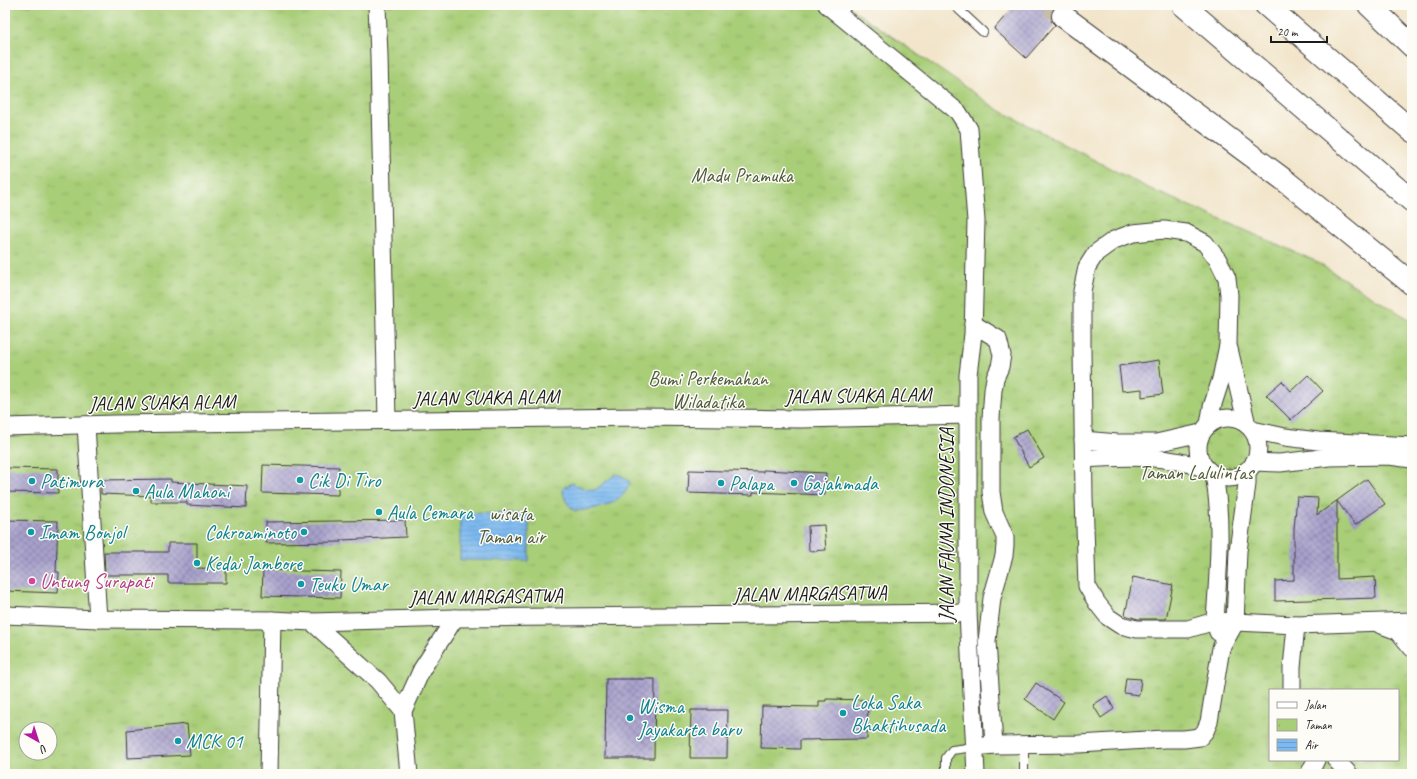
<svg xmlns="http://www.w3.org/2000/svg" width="1417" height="779" font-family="Caveat,sans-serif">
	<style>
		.park { fill: url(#park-tufts); stroke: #62754a; fill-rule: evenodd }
		.water { fill: url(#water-rules); stroke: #4c6a86 }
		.building { fill: url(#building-cross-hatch) }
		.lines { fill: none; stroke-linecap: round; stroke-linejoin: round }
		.highway-tunnel { stroke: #c7bda8; stroke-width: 22; stroke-dasharray: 22 11; stroke-linecap: butt }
		.lane-casing { stroke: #3c3a36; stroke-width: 10 }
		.street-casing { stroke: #3c3a36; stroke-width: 19 }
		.highway-casing { stroke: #3c3a36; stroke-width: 24 }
		.lane { stroke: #fff; stroke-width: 8 }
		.street { stroke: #fff; stroke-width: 17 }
		.highway { stroke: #fff; stroke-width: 22 }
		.culture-dot { fill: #0f9aa8; stroke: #fdfcf7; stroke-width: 1.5 }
		.hotel-dot { fill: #d1479c; stroke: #fdfcf7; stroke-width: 1.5 }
		.labels { text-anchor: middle; stroke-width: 3; stroke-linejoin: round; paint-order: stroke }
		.park-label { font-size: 20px; fill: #4d5a3c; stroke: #fdfcf7 }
		.street-label { font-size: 20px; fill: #1c1c1c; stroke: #fdfcf7 }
		.culture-label { font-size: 20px; fill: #0d838f; stroke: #fdfcf7; text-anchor: start }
		.hotel-label { font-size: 20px; fill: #b23c85; stroke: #fdfcf7; text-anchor: start }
	</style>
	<defs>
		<pattern id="park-tufts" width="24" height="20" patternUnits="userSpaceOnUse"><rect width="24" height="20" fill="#a9ce78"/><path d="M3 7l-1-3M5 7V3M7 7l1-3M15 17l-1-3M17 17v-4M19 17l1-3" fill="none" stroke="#91b067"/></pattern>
		<pattern id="water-rules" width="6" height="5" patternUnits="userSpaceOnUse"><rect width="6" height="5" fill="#7db9ef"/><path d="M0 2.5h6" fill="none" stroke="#6b9ecc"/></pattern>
		<pattern id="building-cross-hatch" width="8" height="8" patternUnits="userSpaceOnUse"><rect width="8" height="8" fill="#a8a1cc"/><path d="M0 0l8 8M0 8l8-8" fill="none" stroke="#8882a5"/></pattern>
	</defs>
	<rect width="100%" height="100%" fill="#fdfcf7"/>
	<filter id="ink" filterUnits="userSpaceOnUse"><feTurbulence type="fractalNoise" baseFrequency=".025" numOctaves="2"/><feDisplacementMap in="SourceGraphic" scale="8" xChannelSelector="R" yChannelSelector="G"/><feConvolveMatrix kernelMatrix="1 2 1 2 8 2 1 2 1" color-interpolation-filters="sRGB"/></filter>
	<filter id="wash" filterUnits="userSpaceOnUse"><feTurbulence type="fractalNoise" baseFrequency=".012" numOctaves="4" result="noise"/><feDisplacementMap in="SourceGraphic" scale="16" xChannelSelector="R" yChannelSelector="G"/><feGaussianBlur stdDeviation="0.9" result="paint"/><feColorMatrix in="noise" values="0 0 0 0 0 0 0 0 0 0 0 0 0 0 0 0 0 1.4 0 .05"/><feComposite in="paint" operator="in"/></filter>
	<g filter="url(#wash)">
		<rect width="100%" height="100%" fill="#f2e5cb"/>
		<path class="park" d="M5,5H846L997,109L1146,187L1313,260L1412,321V774H5ZM1270,690H1398V760H1270ZM26,729H50V753H26Z"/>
		<g class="water">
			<path d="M616,474L621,475L630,482C623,506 596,509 575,511C567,504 563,499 563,488L572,483L586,489L595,490Z"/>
			<path d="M460,513L529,514V561L460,560Z"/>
		</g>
		<g id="blocks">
			<g class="building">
				<path d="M1015,5H1057L1053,9L1051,14V21L1055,25L1026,58L994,29Z"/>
				<path d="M1159,360L1163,394L1142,397V389L1122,391L1119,366Z"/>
				<path d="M1308,375L1323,391L1291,420L1266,395L1282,381L1291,391Z"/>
				<path d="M1027,429L1044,458L1029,467L1013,437Z"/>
				<path d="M263,465L339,467L338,495L262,493Z"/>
				<path d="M5,468L58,469V493L5,492Z"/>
				<path d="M689,470L763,472V470L826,473L825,495L753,492V495L688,493Z"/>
				<path d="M171,479V482L247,486L246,508L187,505V502H151V496L101,494V480Z"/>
				<path d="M1367,479L1385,504L1355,525L1337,501V579L1375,577L1376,598L1275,601V581L1294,580V529L1297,497L1318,498L1317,515Z"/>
				<path d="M5,520L58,521L56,572H59L58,593L5,591Z"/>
				<path d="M405,520L406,537L341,540V542L266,543V522Z"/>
				<path d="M824,525L826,550L809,551L808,526Z"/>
				<path d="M168,543H197V568L226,569V583H168V575H105L104,552H168Z"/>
				<path d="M263,570L341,572L340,598L262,596Z"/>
				<path d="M1133,577L1173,585L1166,619H1138L1125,615Z"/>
				<path d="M1126,678L1141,679L1139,695L1124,693Z"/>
				<path d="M606,679H655L654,758H605Z"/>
				<path d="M1036,683L1064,702L1053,719L1025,699Z"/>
				<path d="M1107,696L1114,709L1101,718L1093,705Z"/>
				<path d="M826,699L868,700L867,739L800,740V749L761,748L762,706L819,707V701H826Z"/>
				<path d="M691,710H728L727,758H690Z"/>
				<path d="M187,724L190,755L128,758L127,730Z"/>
			</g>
		</g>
	</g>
	<g filter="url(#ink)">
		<use href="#blocks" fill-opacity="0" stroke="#3c3a36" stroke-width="1"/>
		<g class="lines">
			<path class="highway-tunnel" d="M1050,5L1063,16"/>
			<g class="lane-casing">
				<g id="lane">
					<path d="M954,5L983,32"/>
					<path d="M839,15L849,5"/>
					<path d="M946,774V758L952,750L975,747"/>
					<path d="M1024,774V745"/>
				</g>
			</g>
			<g class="street-casing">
				<g id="street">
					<path d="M377,5L379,56L387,420"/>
					<path d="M827,5L958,112L969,129L976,221L973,334L968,375V613L976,774"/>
					<path d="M973,324L998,339L1002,355L1000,367L995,378L993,390L991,418V492L994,512L1005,537V545L1004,556L992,598L987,641L994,745"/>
					<path d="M1229,349L1247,425"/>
					<circle cx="1228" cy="448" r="30"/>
					<path d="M1209,424L1212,407L1221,379L1228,345L1229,295L1227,278L1218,260L1205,243L1186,233L1164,230L1133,233L1114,240L1096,253L1087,267L1082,291V349L1084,497L1087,586L1097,603L1108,617L1120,625L1137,629H1188L1215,621L1296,625L1412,621"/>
					<path d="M86,425L98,619"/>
					<path d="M5,427L116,424L640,417L802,419L968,415"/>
					<path d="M1252,430L1285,437L1318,441L1412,446"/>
					<path d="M1083,440L1118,443H1156L1201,433"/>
					<path d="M1084,459C1125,456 1168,455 1207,469"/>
					<path d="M1254,462L1280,463L1329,457L1389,456L1412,459"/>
					<path d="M1214,475C1223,523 1218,572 1215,621L1218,632"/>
					<path d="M5,615L98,619L272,620L312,622L455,618L968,613"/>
					<path d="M312,622L378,681L403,711"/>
					<path d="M1379,624L1398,631L1412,648"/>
					<path d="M1292,690V668L1296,625"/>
					<path d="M975,747L994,745L1079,744L1164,739H1184L1200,737L1205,731L1209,722L1221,648L1235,623L1238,551L1247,484V470"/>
					<path d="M1336,760L1349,774"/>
					<path d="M269,774L272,620"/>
					<path d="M409,774L403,711L422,669L455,618"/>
					<path d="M1309,774L1316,760"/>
				</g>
			</g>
			<g class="highway-casing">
				<g id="highway">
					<path d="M1183,5L1412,201"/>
					<path d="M1266,5L1412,131"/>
					<path d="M1369,5L1412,46"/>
					<path d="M1063,16L1283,179L1412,284"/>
				</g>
			</g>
			<use href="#lane" class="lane"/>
			<use href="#street" class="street"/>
			<use href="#highway" class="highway"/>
		</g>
	</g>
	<g class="culture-dot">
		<circle cx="300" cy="480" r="4"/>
		<circle cx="32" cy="481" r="4"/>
		<circle cx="721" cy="483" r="4"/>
		<circle cx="794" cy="483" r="4"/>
		<circle cx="136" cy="491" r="4"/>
		<circle cx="379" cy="512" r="4"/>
		<circle cx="31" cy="532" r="4"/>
		<circle cx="304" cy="532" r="4"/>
		<circle cx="197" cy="563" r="4"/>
		<circle cx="301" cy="584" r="4"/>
		<circle cx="843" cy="713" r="4"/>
		<circle cx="630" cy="718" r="4"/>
		<circle cx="178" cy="741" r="4"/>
	</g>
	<circle class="hotel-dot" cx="32" cy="581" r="4"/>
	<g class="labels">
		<g class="park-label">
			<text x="742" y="182">Madu Pramuka</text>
			<text x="708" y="385">Bumi Perkemahan<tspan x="708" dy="23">Wiladatika</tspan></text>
			<text x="1196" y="479">Taman Lalulintas</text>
			<text x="511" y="520">wisata<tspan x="511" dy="23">Taman air</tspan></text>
		</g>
		<g class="street-label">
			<text transform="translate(858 395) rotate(-1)" y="7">JALAN SUAKA ALAM</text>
			<text transform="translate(486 397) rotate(-1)" y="7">JALAN SUAKA ALAM</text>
			<text transform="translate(162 402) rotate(-1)" y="7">JALAN SUAKA ALAM</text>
			<text transform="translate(946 525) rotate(-90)" y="7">JALAN FAUNA INDONESIA</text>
			<text transform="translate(810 593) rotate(-1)" y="7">JALAN MARGASATWA</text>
			<text transform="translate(486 596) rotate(-1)" y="7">JALAN MARGASATWA</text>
		</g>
		<g class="culture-label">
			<text x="308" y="487">Cik Di Tiro</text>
			<text x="40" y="488">Patimura</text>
			<text x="729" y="490">Palapa</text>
			<text x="802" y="490">Gajahmada</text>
			<text x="144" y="498">Aula Mahoni</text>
			<text x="387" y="519">Aula Cemara</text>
			<text x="39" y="539">Imam Bonjol</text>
			<text x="296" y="539" text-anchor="end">Cokroaminoto</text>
			<text x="205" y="570">Kedai Jambore</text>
			<text x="309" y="591">Teuku Umar</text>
			<text x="851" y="709">Loka Saka<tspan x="851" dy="23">Bhaktihusada</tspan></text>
			<text x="638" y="713">Wisma<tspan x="638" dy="23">Jayakarta baru</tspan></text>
			<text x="186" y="748">MCK 01</text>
		</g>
		<g class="hotel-label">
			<text x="40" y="588">Untung Surapati</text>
		</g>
	</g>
	<rect width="1417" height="779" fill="none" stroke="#fdfcf7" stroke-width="20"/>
	<rect x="1269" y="689" width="130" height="72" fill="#fdfcf7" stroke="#a3a29f"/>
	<rect x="1277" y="702" width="20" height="6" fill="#ffffff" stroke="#a3a29f"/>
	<text x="1305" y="709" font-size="12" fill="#1c1c1c">Jalan</text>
	<rect x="1277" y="719" width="20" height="12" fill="url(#park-tufts)" stroke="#a3a29f"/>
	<text x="1305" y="729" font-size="12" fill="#1c1c1c">Taman</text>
	<rect x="1277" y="739" width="20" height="12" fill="url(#water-rules)" stroke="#a3a29f"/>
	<text x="1305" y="749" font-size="12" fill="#1c1c1c">Air</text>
	<g transform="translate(38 741) rotate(141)"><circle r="19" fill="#fdfcf7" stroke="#a3a29f"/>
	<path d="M0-3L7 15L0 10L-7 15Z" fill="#b5179e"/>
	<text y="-6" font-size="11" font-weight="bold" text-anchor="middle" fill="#1c1c1c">U</text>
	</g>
	<path d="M1271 36v6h56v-6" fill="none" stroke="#1c1c1c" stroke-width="2"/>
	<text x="1277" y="36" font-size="12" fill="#1c1c1c" stroke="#fdfcf7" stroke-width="3" paint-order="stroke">20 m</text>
</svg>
